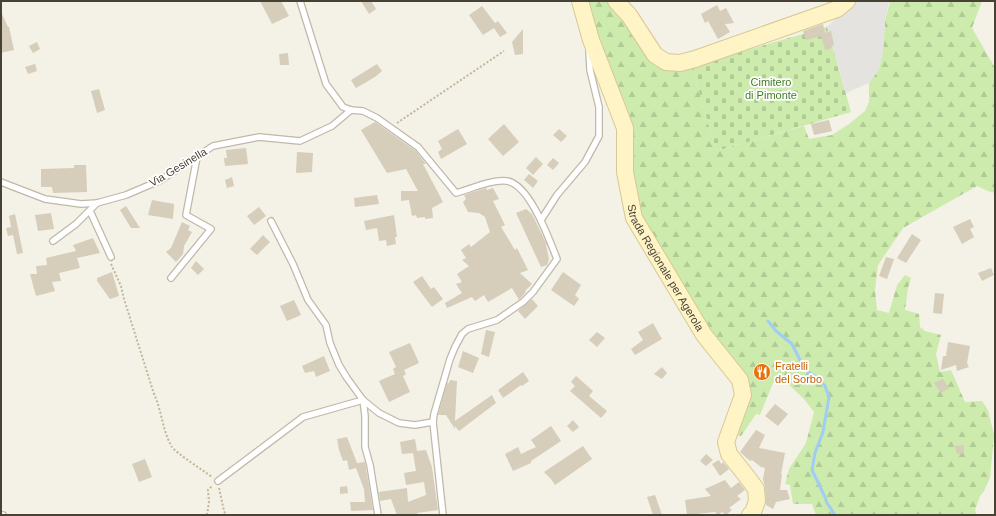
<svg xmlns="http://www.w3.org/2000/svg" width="996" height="516" font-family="Arial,sans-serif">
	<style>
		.forest { fill: url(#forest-firs) }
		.cemetery { fill: url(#cemetery-stones) }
		.parking { fill: #e5e3df }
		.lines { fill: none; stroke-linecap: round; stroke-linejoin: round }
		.stream { stroke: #a0cdf4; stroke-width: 3 }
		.building { fill: #d6cdbb }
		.service-casing { stroke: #c0b9a9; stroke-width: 8 }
		.secondary-casing { stroke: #d7c894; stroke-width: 18 }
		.path { stroke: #c3b699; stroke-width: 2; stroke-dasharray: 2 2; stroke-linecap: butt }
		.service { stroke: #fff; stroke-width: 5.5 }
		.secondary { stroke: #fff4c6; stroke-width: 16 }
		.labels { text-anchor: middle; stroke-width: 3.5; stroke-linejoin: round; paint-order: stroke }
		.park-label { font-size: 11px; fill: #427d25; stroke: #fff }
		.street-label { font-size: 11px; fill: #484135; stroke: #fff }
		.food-label { font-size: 11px; fill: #c56008; stroke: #fff; text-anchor: start }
	</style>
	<defs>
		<pattern id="forest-firs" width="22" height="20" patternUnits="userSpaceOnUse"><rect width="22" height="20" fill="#ccebad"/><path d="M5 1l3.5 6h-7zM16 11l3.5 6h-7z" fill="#b1cb95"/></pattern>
		<pattern id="cemetery-stones" width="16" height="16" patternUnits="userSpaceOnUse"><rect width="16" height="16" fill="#ccebad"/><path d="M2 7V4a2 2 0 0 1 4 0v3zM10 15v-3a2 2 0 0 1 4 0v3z" fill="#b1cb95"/></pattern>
	</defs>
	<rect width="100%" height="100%" fill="#f4f1e7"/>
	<path class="forest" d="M583,1H610L650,57L692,66L716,151L804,126L809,139L832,135L849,124L865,111L869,102V83L879,69L883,51L885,21L890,1H982L972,28L994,66H995V193L988,191L977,186L903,228L878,265L875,290L877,310L889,313L897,285L905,275L911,278L908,288L905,310L919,314L920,327L925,331L941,335L936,354L940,372L951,370L965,402L982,401L988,410L994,435L990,478L984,491L980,496L975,510L977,515H816L812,504H793L790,485L785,484L789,469L806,443L814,412L804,399L787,383H773L760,415L756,414L741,436L735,435L745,415L747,398L708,334L643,220L635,200L630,132Z"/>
	<path class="cemetery" d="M827,27L851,112L716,151L692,66Z"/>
	<path class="parking" d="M853,1H889L885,21L883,51L879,69L869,83L846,93L827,27Z"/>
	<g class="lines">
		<path class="stream" d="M768,321L776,331L792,344L802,364L807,371L819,379L825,386L829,397L823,432L815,453L812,470L825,497L827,503L835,515"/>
	</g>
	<g class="building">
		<path d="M260,1H281L289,16L272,24Z"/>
		<path d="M361,1H371L376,9L369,14Z"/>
		<path d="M717,5L720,11L726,8L734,23L725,24L730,32L718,39L708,21L705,23L701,14Z"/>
		<path d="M482,6L495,23L498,21L507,33L500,37L494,28L483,35L469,15Z"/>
		<path d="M1,12L8,27H9L14,50L1,53Z"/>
		<path d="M823,24L825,33L831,31L834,45L831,46L832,48L825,50L821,36L806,40L803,31Z"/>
		<path d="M523,29V54L515,55L512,42Z"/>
		<path d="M37,42L40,49L33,53L29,46Z"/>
		<path d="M288,53L289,65H280L279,54Z"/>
		<path d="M35,64L37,71L28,74L25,67Z"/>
		<path d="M377,64L382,71L375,77L356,88L351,80Z"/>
		<path d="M99,89L105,110L97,113L91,91Z"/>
		<path d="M829,120L832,131L814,135L811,124Z"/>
		<path d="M375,122L416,151L426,164H423L443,202L432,208L433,218L425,219V217L417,218L416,215L412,216L409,200L401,201V191H418L406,169L387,173L361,130Z"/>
		<path d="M504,124L519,142L503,156L488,139Z"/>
		<path d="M458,129L467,144L441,159L438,152L442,149L438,141Z"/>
		<path d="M559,129L567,136L561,142L553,135Z"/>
		<path d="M246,148L248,164L225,166L224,158H227L226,150Z"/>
		<path d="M297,152L313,153L312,172L296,173Z"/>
		<path d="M536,157L543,164L533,175L526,168Z"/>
		<path d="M553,158L559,163L553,170L547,165Z"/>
		<path d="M74,165H86L87,192L53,193L52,187H41V169L74,168Z"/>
		<path d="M529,174L538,181L533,188L524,180Z"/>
		<path d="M232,177L234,186L227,188L225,180Z"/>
		<path d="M486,188L487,190L493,188L499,199L493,201L505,225L501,227L515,250L517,248L528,270L520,273L532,284L525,291L526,292L519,300L512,288L488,302L484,295L475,301L472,297L447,308L445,303L462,293L456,284L462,282L457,274L469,266L462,260L466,258L461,250L469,244L471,247L490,232L485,217L479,213L468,212L463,202L466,199L464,195Z"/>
		<path d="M377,195L379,204L355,207L354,198Z"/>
		<path d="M152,200L174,204L173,219L148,215Z"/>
		<path d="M126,206L140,228H131L120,210Z"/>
		<path d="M259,207L266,216L254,225L247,216Z"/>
		<path d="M526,209L532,214L547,245H546L549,259L547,265L541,267L516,213Z"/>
		<path d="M51,213L54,229L38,231L35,215Z"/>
		<path d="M15,214L23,253L17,254L13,235L8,236L6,228L11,227L9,216Z"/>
		<path d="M394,215L397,237H395L396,244L387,246L386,240L379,241L377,228L366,230L364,221Z"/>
		<path d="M970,219L974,227L970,229L974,237L962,244L953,227Z"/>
		<path d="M182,222L190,226L188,230L192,232L184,246L183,254L176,262L166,252L171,248Z"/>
		<path d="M912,234L921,240L906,263L897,258Z"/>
		<path d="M263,235L270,242L257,255L250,249Z"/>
		<path d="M93,238L100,253L77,258L80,268L59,273L61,281L52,282L55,291L36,296L30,274H37L36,266L47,265L46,258L76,251L73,245Z"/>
		<path d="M886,257L894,259L887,279L879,276Z"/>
		<path d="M196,261L204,269L198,275L191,268Z"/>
		<path d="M991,268L994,275L982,281L978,273Z"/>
		<path d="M112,272L119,296L110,299L97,281V278Z"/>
		<path d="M563,272L581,285L575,295L579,299L574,306L551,290Z"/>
		<path d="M422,276L431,289L434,287L443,299L432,307L413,282Z"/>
		<path d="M935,293L944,294L942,314L933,313Z"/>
		<path d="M532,299L538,306L525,319L518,311Z"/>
		<path d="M294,300L301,315L287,321L280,306Z"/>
		<path d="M653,323L662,339L635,355L631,349L643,340L638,332Z"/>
		<path d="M486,330L495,332L489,357L481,354Z"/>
		<path d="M597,332L605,338L597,347L589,340Z"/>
		<path d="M948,342L970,346L967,363L969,367L957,371L956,365L941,370L943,356H946Z"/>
		<path d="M410,343L419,363L404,370L406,374L403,376L410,392L389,402L379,381L395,374L393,369L396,367L389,352Z"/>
		<path d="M463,351L479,358L473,373L458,367Z"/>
		<path d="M324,356L330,371L316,377L314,371L305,373L302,366Z"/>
		<path d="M662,367L667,373L662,379L654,374Z"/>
		<path d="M523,372L529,381L522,386L521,385L503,398L498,390Z"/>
		<path d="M576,376L593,391L589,396L607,411L601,418L570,391L575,386L571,382Z"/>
		<path d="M943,379L949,388L941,393L934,383Z"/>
		<path d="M450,380L457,381L455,421L492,395L496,403L459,431L455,426V429L446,415H438L447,383H449Z"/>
		<path d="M775,404L788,414L778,426L765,416Z"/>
		<path d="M573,420L579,427L573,432L567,426Z"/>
		<path d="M551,426L561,441L531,461V463L513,471L505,454L518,447L521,454L536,447L531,440Z"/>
		<path d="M756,430L765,435L759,448L785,453L781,474H782L780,490H787L790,499L776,502L773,509L766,505L765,488L763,479L765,468L761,467L752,460L750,461L740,452Z"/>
		<path d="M347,437L357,463L365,462L373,510L351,511L350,502H365L364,489L356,468L349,470L347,460L343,461L339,450L337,439Z"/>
		<path d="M415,439L417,451L426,450L432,467L438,510L417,513L418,515H397L391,499L380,501L379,492L407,488L408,502L426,495L424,482L406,485L404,473L416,471L413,453L402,454L400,442Z"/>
		<path d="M964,445V453L957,454L955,446Z"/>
		<path d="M583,446L592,459L555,485L551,479L544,472Z"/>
		<path d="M706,454L713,460L706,466L700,461Z"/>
		<path d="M145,459L152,477L139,482L132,464Z"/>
		<path d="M719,460L721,464L723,462L729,469L720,476L712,464Z"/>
		<path d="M725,480L731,488L739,482L745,490L737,496L741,499L729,508L732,510L726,515L722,512L718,515L715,512L687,515L685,500L711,496L705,489Z"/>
		<path d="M347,486L348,493L340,494V487Z"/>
		<path d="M655,495L662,515H653L647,497Z"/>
	</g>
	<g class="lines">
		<g class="service-casing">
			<g id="service">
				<path d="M300,1L326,84L343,107L351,110L363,111L377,118L418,147L456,193C471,189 492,179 507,181C530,185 549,239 557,259L533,292L523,302L497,320L468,329L462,334L455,347L450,359L434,414L433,422L443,515"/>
				<path d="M1,182L45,199L81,204L97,203L126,195L161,180L213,146L259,137L300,141L332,126L351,110"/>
				<path d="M90,211L111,257"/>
				<path d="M541,220L557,195L585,162L599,136V107L590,70L589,50"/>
				<path d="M271,221L293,264L308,300L326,325L330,343L339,365L347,378L363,400L379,413L399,423L415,425L433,422"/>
				<path d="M53,241L76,224L97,203"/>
				<path d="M171,278L211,229L186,215L197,157"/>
				<path d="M363,400L365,416V447L370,465L378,515"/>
				<path d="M218,481L303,417L363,400"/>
				<path d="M1,515H3"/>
			</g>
		</g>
		<g class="secondary-casing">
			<g id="secondary">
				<path id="s1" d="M580,1L591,40L625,128V172L634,218L704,335L740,380L743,395L726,442L729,454L748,478L756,489L757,501L753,512L750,515"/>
				<path d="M616,1L629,15L655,55L666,62L680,63L695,59L837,9L847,1"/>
			</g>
		</g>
		<g class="path">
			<path d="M397,123L504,51"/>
			<path d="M111,264L121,286L124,299L154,394C162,411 162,430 172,447C176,453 204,471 212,477"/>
			<path d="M219,488L224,511L226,515"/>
			<path d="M207,515L209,502L208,490L212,486"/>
		</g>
		<use href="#service" class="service"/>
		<use href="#secondary" class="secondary"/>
	</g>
	<defs>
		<g id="restaurant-disc" transform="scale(0.9)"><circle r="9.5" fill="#e8710a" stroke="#fff"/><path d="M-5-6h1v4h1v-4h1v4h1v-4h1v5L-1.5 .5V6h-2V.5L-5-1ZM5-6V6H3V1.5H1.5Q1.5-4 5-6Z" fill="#fff"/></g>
	</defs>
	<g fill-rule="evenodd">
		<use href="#restaurant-disc" x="762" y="372"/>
	</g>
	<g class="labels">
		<g class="park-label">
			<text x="771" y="86">Cimitero<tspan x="771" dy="13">di Pimonte</tspan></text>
		</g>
		<g class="street-label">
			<text transform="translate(178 167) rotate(-31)" y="4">Via Gesinella</text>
			<text dy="4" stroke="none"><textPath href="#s1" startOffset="284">Strada Regionale per Agerola</textPath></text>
		</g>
		<g class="food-label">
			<text x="775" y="370">Fratelli<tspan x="775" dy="13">del Sorbo</tspan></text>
		</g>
	</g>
	<rect width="996" height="516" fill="none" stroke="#484135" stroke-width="4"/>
</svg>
